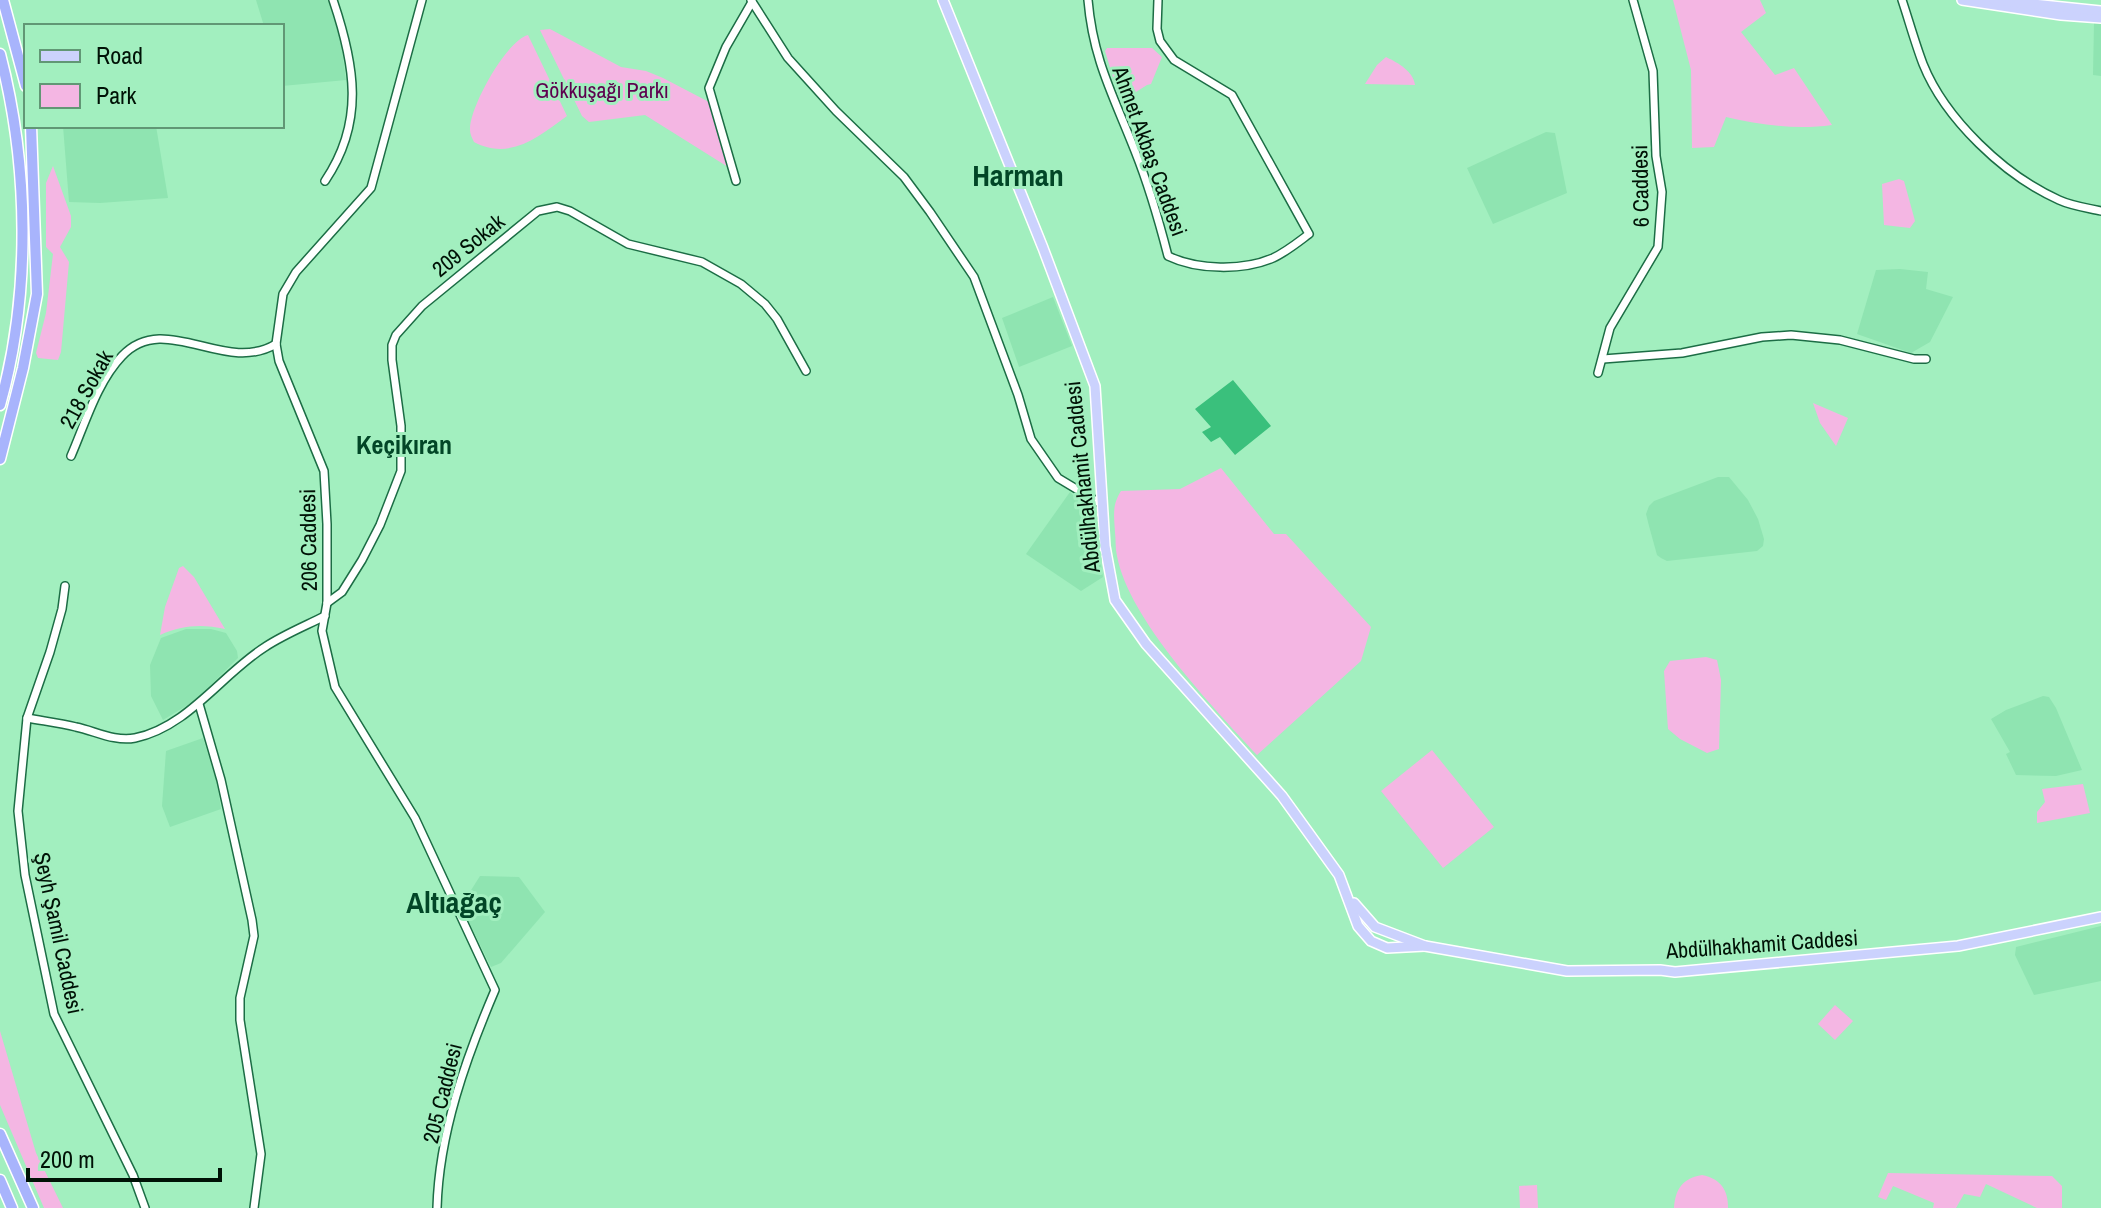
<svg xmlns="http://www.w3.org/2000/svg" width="2101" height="1208" font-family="'Archivo Narrow',sans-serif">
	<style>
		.built { fill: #8fe4b1 }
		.green { fill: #f4b6e3 }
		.water { fill: #3ac07c }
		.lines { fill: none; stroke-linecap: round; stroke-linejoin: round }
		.minor-casing { stroke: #1c6d45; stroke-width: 10 }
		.major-casing { stroke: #fff; stroke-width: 12 }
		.highway-casing { stroke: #fff; stroke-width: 13 }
		.minor { stroke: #fff; stroke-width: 7 }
		.major { stroke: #cbd2fd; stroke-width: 9 }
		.highway { stroke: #a8b4fc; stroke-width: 10 }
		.labels { text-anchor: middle; stroke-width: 6; stroke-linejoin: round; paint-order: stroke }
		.park-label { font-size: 22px; fill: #5d004e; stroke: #a2efbf }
		.street-label { font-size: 22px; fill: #001206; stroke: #a2efbf }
		.quarter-label { font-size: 26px; font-weight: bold; fill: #024627; stroke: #a2efbf }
		.district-label { font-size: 30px; font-weight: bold; fill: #024627; stroke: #a2efbf }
	</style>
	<rect width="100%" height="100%" fill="#a2efbf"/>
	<g class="built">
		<path d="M256,0H328L341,42L346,80L282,86V26H264Z"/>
		<path d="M2094,22L2101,23V76L2093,75Z"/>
		<path d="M63,126H156L168,198L100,203L69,202Z"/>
		<path d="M1546,132L1555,133L1567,193L1493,224L1467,168Z"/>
		<path d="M1900,269L1928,272L1926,289L1953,297L1930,342L1911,353L1857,334L1876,270Z"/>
		<path d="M1053,297L1072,346L1019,367L1002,318Z"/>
		<path d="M1718,477H1729L1748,500L1758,519L1764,539L1763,546L1757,551L1667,561L1661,558L1657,555L1649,526L1646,514L1649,506L1654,501Z"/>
		<path d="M1070,492L1093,514L1103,577L1081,591L1026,554Z"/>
		<path d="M186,629H211L226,633L237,651L238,658L196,700L163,720L151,696L150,665L161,638Z"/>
		<path d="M2043,696L2049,697L2056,708L2082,770L2056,776L2016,775L2006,754L2010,752L1991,719L2006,710Z"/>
		<path d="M203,738L217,783L221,809L170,827L162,806L166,751Z"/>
		<path d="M480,876L519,877L545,912L501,963L491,967L461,906Z"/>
		<path d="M2101,926V981L2034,995L2015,955L2016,947Z"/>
	</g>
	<g class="green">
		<path d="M1673,0H1760L1766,13L1741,32L1775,75L1794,68L1832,125C1796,130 1761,125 1726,117L1714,147L1692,148L1691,70Z"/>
		<path d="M550,29L621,67L646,71L663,78L709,102L728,167L645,115L589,122L582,116L540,30Z"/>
		<path d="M528,35L567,116C538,137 510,161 474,142C472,138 470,134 470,130C469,108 506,41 528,35Z"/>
		<path d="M1107,48H1152L1162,57L1151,84L1147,85L1128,97L1117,90L1105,51Z"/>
		<path d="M1386,57C1398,63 1413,71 1415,85L1365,84L1377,65Z"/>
		<path d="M53,166L71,216V227L60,247L69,262L61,352L58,360L38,358L36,353L46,313L53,254L46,247V183Z"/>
		<path d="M1899,179L1904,181L1915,221L1910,228L1884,225L1882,184Z"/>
		<path d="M1813,403L1848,418L1836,446L1820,423Z"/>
		<path d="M1221,468L1274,534H1286L1371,627L1361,661L1257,755C1213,707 1129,620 1117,556C1115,548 1116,540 1115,532C1114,515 1112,505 1121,491L1180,489Z"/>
		<path d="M183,566L194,577L225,629C202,624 182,625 160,635L165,607L179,568Z"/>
		<path d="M1706,657L1717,660L1721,680L1719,749L1707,753L1680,739L1668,729L1664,671L1670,661Z"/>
		<path d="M1432,750L1494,827L1443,868L1381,791Z"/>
		<path d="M2083,784L2090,813L2037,823V812L2045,802L2042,789Z"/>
		<path d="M1835,1005L1853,1021L1835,1040L1818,1024Z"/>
		<path d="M0,1031L36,1153L63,1208H44L0,1105Z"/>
		<path d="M1888,1173L2052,1176L2062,1186V1208H2037L1986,1184L1980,1197L1964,1194L1956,1208H1933L1934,1203L1893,1186L1886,1200L1878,1197Z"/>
		<path d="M1702,1175C1721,1179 1728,1190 1728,1208H1674C1675,1189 1683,1178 1702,1175Z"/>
		<path d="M1537,1185L1538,1208H1520L1519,1186Z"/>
	</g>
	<path class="water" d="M1233,380L1271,426L1235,455L1220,437L1211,442L1202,432L1211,427L1195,409Z"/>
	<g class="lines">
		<g class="minor-casing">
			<g id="minor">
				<path d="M422,0L371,188L296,272L283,294L276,344L279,361L324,471L327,524V603L322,631L335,687L415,818L495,990C466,1058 439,1133 437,1208"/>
				<path d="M751,0L788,58L836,111L904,177L930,212L974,277L1018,395L1031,439L1058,478L1103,505"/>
				<path d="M1088,0C1093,60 1114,97 1135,151C1149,186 1159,221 1168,256C1197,270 1243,271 1273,258C1286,252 1297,243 1309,234L1232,95L1174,60L1160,41L1157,29L1158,0"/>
				<path d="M1902,0C1909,21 1915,43 1923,64C1945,119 2005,176 2059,200C2072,206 2088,208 2101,211"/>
				<path d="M325,181C365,122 355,65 333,0"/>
				<path d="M736,181L709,88L726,47L752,2"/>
				<path d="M1603,359L1682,353L1762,337L1791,335L1840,340L1914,359H1926"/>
				<path d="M1598,373L1610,328L1658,247L1662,192L1656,156L1653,71L1633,0"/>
				<path d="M71,456C85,424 97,382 122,356C165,310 224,375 276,344"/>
				<path d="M65,586L62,609L50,652L27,718L18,811L25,875L54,1014L133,1175L145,1208"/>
				<path d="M327,603L342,592L362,560L380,525L401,471V426L392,360V345L396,335L422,306L538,211L557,207L570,211L628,244L702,262L741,284L765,304L777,319L806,371"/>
				<path d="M199,704L221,780L252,920L254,936L240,998V1020L261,1154L254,1208"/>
				<path d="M27,718C43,721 60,723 76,727C95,731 115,742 135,738C188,727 222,674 265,647C283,635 305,626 325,616"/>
			</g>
		</g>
		<g class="major-casing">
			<g id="major">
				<path d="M943,0L1043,248L1095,386L1105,546L1115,600L1146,644L1282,796L1339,875L1358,926L1371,941L1387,948L1425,946"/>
				<path d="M1962,0L2061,15L2101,18"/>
				<path d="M1994,0L2101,11"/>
				<path d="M1354,903L1375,927L1425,946L1567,971L1660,970L1675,972L1958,946L2101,917"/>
			</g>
		</g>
		<g class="highway-casing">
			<g id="highway">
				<path d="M3,0L26,86"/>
				<path d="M0,54C29,166 31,294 0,405"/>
				<path d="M0,459L23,368L37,294L31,126"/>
				<path d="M0,1134L33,1208"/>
				<path d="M0,1180L12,1208"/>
			</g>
		</g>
		<use href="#minor" class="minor"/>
		<use href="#major" class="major"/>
		<use href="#highway" class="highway"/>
	</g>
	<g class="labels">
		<g class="park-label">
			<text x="602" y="98">Gökkuşağı Parkı</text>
		</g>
		<g class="street-label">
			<text transform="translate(1150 151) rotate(70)" y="8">Ahmet Akbaş Caddesi</text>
			<text transform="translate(1640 186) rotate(-91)" y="8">6 Caddesi</text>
			<text transform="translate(468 245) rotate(-39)" y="8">209 Sokak</text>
			<text transform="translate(86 389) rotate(-61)" y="8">218 Sokak</text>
			<text transform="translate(1082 477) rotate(-96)" y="8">Abdülhakhamit Caddesi</text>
			<text transform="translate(308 540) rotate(-91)" y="8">206 Caddesi</text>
			<text transform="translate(59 933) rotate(78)" y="8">Şeyh Şamil Caddesi</text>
			<text transform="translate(1762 944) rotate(-4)" y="8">Abdülhakhamit Caddesi</text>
			<text transform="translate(442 1093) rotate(-76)" y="8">205 Caddesi</text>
		</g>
		<g class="quarter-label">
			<text x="404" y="454">Keçikıran</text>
		</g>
		<g class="district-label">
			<text x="1018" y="186">Harman</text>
			<text x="454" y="913">Altıağaç</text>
		</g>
	</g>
	<rect x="24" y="24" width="260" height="104" fill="#a2efbf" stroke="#619775" stroke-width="2"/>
	<rect x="40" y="50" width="40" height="12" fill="#cbd2fd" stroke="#619775" stroke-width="2"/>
	<text x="96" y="64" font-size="24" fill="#001206">Road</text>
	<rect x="40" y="84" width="40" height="24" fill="#f4b6e3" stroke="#619775" stroke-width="2"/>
	<text x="96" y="104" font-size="24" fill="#001206">Park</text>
	<path d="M28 1168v12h192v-12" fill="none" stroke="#001206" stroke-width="4"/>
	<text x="40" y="1168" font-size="24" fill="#001206" stroke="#a2efbf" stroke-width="6" paint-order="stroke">200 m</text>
</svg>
